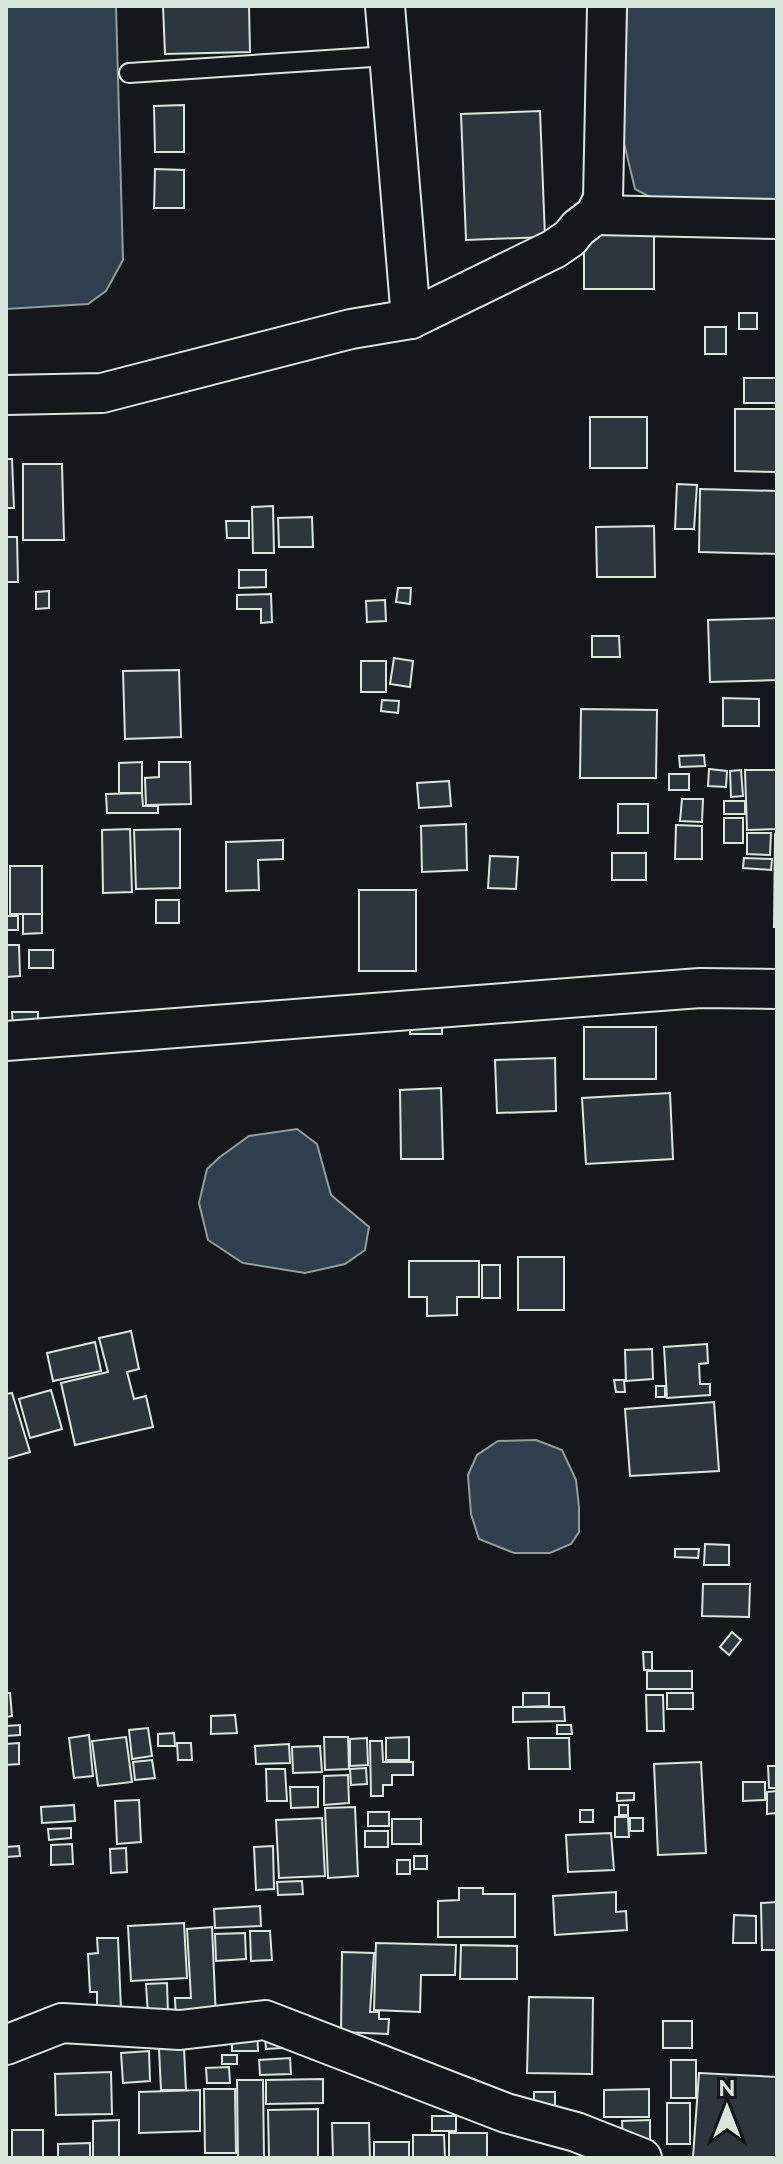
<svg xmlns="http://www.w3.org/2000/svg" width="783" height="2164" font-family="Raleway,sans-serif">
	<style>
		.water { fill: #2f3f4d; stroke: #939e99; stroke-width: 2 }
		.building { fill: #2c363c; stroke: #d8e6dc; stroke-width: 2 }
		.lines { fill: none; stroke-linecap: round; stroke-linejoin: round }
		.lane-casing { stroke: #d8e6dc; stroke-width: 22 }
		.street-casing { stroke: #d8e6dc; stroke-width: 42 }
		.lane { stroke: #14181c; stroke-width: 18 }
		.street { stroke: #14181c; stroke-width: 38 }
	</style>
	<rect width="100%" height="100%" fill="#14181c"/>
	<g class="water">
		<path d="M6,6H116L123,260L106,291L88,304L6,309Z"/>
		<path d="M627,6H777V207L665,205L635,189L623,139Z"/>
		<path d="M297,1129L317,1144L331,1195L369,1227L365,1250L345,1264L305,1273L243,1263L208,1240L199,1203L207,1169L220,1157L249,1136Z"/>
		<path d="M536,1440L562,1450L576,1480L579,1507V1532L571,1544L550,1553H514L479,1539L471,1514L468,1475L477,1455L498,1441Z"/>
	</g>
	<g class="building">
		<path d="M163,6H249L250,52L165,54Z"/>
		<path d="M184,105V152H155L154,106Z"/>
		<path d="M540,111L545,237L466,240L461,114Z"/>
		<path d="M155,169L184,170V208H154Z"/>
		<rect x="584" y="235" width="70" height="54"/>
		<rect x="739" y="313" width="18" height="16"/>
		<rect x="705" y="327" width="21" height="27"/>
		<rect x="744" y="378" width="33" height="25"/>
		<path d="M735,409H777V472L735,471Z"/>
		<rect x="590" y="417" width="57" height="51"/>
		<path d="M6,459H12L14,508H6Z"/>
		<path d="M23,464H62L64,540H23Z"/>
		<path d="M677,484L697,485L694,529H675Z"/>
		<path d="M700,489L777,491V554L699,552Z"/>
		<path d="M273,506L274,553H253L252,507Z"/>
		<path d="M312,517L313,547H279L278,518Z"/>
		<path d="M226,521H249V538H227Z"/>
		<path d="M654,526L655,577H597L596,527Z"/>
		<path d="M6,537H17L18,582H6Z"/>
		<path d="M239,570H266V587L239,588Z"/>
		<path d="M398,588H411L410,604L396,602Z"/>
		<path d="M49,591V608L36,609V592Z"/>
		<path d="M271,594L272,622L261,623V609H237V595Z"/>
		<path d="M385,600L386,621L367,622L366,601Z"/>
		<path d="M777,618V680L710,682L708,620Z"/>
		<path d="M592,636H619L620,657H592Z"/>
		<path d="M394,658L413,661L410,687L390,684Z"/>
		<rect x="361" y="661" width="25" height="31"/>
		<path d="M179,670L181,737L125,739L123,671Z"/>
		<path d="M723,698L759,699V726H723Z"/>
		<path d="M382,700L399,701L398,713L381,711Z"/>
		<path d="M581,709L657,710L656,778H580Z"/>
		<path d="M704,755L705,766L680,767L679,756Z"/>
		<path d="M142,762V793H119V763Z"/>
		<path d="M159,762H190L191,804L146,805L145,778L159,777Z"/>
		<path d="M709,769L727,771L726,787L708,786Z"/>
		<path d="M741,770L743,796L731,797L730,771Z"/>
		<path d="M745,770H777V829L747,830Z"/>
		<rect x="669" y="774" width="20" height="16"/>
		<path d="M449,781L451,806L419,808L417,783Z"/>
		<path d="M142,793L143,806H158V813H107L106,794Z"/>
		<path d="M682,799H703L702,822L680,821Z"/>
		<rect x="724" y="801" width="21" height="13"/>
		<rect x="618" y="804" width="30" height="29"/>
		<rect x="724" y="818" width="19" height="25"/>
		<path d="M466,824L467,870L422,872L421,826Z"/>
		<path d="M676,825L702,826V859H675Z"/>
		<path d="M130,829L132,892L103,893L102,830Z"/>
		<path d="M180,829V888L136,889L134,830Z"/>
		<path d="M747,833H771L770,855L747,854Z"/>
		<path d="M775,834H777V927H774Z"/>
		<path d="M283,840V859L258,860L259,890L226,891V842Z"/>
		<rect x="612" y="853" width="34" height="27"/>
		<path d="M490,856L518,857L516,889L488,888Z"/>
		<path d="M744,858L772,859L771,870L743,868Z"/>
		<rect x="10" y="866" width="32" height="48"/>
		<rect x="359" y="890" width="57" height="81"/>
		<rect x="156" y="900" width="23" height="23"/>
		<path d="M23,914H42V933L23,934Z"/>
		<rect x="6" y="916" width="12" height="14"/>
		<path d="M6,945H19L20,976L6,977Z"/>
		<rect x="29" y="950" width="24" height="18"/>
		<path d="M12,1012H38V1028H13Z"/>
		<path d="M410,1017L442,1018V1034H410Z"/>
		<rect x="584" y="1027" width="72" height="52"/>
		<path d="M555,1058L556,1111L497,1113L495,1060Z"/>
		<path d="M441,1088L443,1159H401L400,1090Z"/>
		<path d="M670,1093L673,1159L586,1164L582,1098Z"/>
		<rect x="518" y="1257" width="46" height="53"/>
		<path d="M409,1261H479V1297H457V1315L427,1316V1297H409Z"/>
		<rect x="482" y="1265" width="18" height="33"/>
		<path d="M131,1331L139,1369L127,1372L134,1399L146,1396L153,1427L75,1445L61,1383L108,1372L99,1338Z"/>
		<path d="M95,1342L101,1371L53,1381L47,1353Z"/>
		<path d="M707,1344L708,1363L699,1364L700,1384H710V1395L667,1398L664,1347Z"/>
		<path d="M652,1349L653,1379L626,1381L625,1350Z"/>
		<path d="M614,1380H624L625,1392H616Z"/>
		<rect x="656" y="1386" width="9" height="11"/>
		<path d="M51,1390L62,1429L30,1438L19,1399Z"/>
		<path d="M12,1393L30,1452L6,1459V1394Z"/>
		<path d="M714,1402L719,1471L630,1476L625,1409Z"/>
		<path d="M705,1544L729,1545V1565H704Z"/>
		<path d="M675,1549H699L698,1558L675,1557Z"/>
		<path d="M703,1584H750L749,1617L702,1616Z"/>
		<path d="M732,1632L741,1640L729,1655L720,1647Z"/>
		<path d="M643,1652H652V1670H644Z"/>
		<rect x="647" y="1671" width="45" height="18"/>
		<path d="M6,1693H10L12,1716L6,1717Z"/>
		<path d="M523,1693H549V1706L523,1707Z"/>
		<rect x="667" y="1693" width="26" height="16"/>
		<path d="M646,1695H663L664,1731H647Z"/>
		<path d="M513,1707H564L565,1721L513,1722Z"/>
		<path d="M235,1715L237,1733L211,1734V1716Z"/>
		<path d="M20,1725V1735L6,1736V1726Z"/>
		<path d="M557,1725H571L572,1734H557Z"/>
		<path d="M148,1728L152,1756L132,1759L129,1730Z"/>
		<path d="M174,1733L175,1746H158V1734Z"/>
		<path d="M89,1735L93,1776L74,1778L69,1738Z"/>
		<path d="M126,1737L132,1782L98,1786L92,1741Z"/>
		<path d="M324,1737H348L349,1769L325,1770Z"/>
		<path d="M409,1737V1760H386V1738Z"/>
		<path d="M367,1738L368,1765L350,1766V1739Z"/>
		<path d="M528,1738H569L570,1769H529Z"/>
		<path d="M370,1741H382L383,1762H413V1775H392V1785H383V1796H371Z"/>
		<path d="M19,1743V1764L6,1765V1744Z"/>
		<path d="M177,1743H191L192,1760H178Z"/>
		<path d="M289,1744L290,1763L256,1764L255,1746Z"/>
		<path d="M320,1746L322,1772L293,1773L292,1747Z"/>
		<path d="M152,1760L155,1778L135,1780L133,1762Z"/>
		<path d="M701,1762L706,1853L658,1855L654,1764Z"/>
		<path d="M768,1766H777V1788H769Z"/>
		<path d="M366,1768L367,1784L351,1785L350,1769Z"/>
		<path d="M266,1769H285L287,1801H267Z"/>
		<path d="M348,1775L349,1803L324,1805V1776Z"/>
		<path d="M743,1782H765V1800L743,1801Z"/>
		<path d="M290,1787H318V1807L291,1808Z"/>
		<path d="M777,1791V1813L767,1814V1792Z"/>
		<path d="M617,1793H634V1800L617,1801Z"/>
		<path d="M139,1800L141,1842L117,1844L115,1801Z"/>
		<path d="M74,1805L75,1821L42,1823L41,1807Z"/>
		<rect x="619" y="1805" width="9" height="10"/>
		<path d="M355,1807L358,1876L328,1878L325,1808Z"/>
		<rect x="580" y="1810" width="13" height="12"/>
		<rect x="368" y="1812" width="21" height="14"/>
		<path d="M615,1817H628L629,1837H615Z"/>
		<path d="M322,1818L325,1876L279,1878L276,1820Z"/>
		<rect x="630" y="1818" width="13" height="13"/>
		<rect x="392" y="1819" width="29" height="25"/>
		<path d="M71,1828V1838L49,1840L48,1829Z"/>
		<rect x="365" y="1831" width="23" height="16"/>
		<path d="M611,1833L614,1870L568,1872L566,1835Z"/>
		<path d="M72,1844L73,1864L51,1865V1845Z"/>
		<path d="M19,1846L20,1856L6,1857V1847Z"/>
		<path d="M273,1846L274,1889L256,1890L254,1847Z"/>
		<path d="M126,1848L127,1872L111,1873L110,1849Z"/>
		<rect x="414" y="1856" width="13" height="13"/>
		<rect x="397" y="1860" width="13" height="14"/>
		<path d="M302,1881L303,1894L278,1895L277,1882Z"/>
		<path d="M459,1888H483V1894H515V1937H438V1901L459,1900Z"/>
		<path d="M616,1892V1912L626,1911L627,1930L555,1935L553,1896Z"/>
		<path d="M777,1902V1950H762L761,1903Z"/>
		<path d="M260,1906L261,1926L215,1928L214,1909Z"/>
		<path d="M734,1915L756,1916V1943H733Z"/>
		<path d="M184,1923L187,1978L131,1981L128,1926Z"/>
		<path d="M212,1927L216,2019L176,2021L175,1998H191L187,1929Z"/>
		<path d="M250,1931H270L272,1960L251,1961Z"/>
		<path d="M245,1933L246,1959L216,1961L215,1934Z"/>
		<path d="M97,1938H118L121,2010L97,2012V1992H90L88,1954L98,1953Z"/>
		<path d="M376,1943L456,1945L455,1975H421L420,2012L374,2010Z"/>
		<path d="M461,1945L517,1946V1979H460Z"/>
		<path d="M342,1952L374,1953L370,2012H379V2019H389L388,2034L341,2032Z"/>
		<path d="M167,1983L168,2014L148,2015L146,1984Z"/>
		<path d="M529,1997L593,1998L592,2074L527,2073Z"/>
		<rect x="663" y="2021" width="29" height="27"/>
		<path d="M257,2026L258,2051H232V2028Z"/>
		<path d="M281,2036L282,2048L266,2049L265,2037Z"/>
		<path d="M184,2048L186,2090H161L159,2049Z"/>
		<path d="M149,2051L150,2081L123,2083L121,2053Z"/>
		<rect x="222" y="2055" width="15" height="9"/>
		<path d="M290,2058L291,2074L260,2075L259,2060Z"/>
		<rect x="671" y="2060" width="25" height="38"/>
		<path d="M229,2067L230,2083H207L206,2068Z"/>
		<path d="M111,2072L112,2114L56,2115L55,2074Z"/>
		<path d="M699,2073L777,2077V2158L693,2157Z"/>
		<path d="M323,2079V2103L266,2104V2080Z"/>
		<path d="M237,2080H263L264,2158H238Z"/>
		<path d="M204,2089H235L236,2153H205Z"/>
		<path d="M649,2089V2117H604V2090Z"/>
		<path d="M200,2090V2131L139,2133V2092Z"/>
		<rect x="534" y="2092" width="21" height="20"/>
		<rect x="667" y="2103" width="23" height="41"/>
		<path d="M318,2109V2158H269L268,2110Z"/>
		<rect x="432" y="2116" width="24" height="15"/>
		<path d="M119,2120V2157L93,2158V2121Z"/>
		<path d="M650,2120V2140H623L622,2121Z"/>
		<path d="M332,2123H369L370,2158H333Z"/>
		<rect x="12" y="2130" width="31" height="28"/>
		<rect x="449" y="2133" width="38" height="25"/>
		<path d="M413,2135H444L445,2158H413Z"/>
		<rect x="374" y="2142" width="35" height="16"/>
		<path d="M90,2143V2158H58V2144Z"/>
	</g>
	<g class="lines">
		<g class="lane-casing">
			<path id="lane" d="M129,73L388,56"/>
		</g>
		<g class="street-casing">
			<g id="street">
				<path d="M385,6L411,319"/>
				<path d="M595,215L777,219"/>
				<path d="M6,395L102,393L351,329L411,319L554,249L570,238L578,228L595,215L603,199L607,6"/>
				<path d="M6,1041L700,988L777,989"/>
				<path d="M6,2045L62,2023L180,2030L265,2020L506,2113L576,2132L642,2158"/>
			</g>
		</g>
		<use href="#lane" class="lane"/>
		<use href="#street" class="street"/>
	</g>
	<rect width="783" height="2164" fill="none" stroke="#d8e6dc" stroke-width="16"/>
	<g transform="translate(727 2108)" stroke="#14181c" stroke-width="6" paint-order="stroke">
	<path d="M0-6L14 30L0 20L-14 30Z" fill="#d8e6dc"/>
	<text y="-12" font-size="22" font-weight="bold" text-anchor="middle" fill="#d8e6dc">N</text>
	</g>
</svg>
